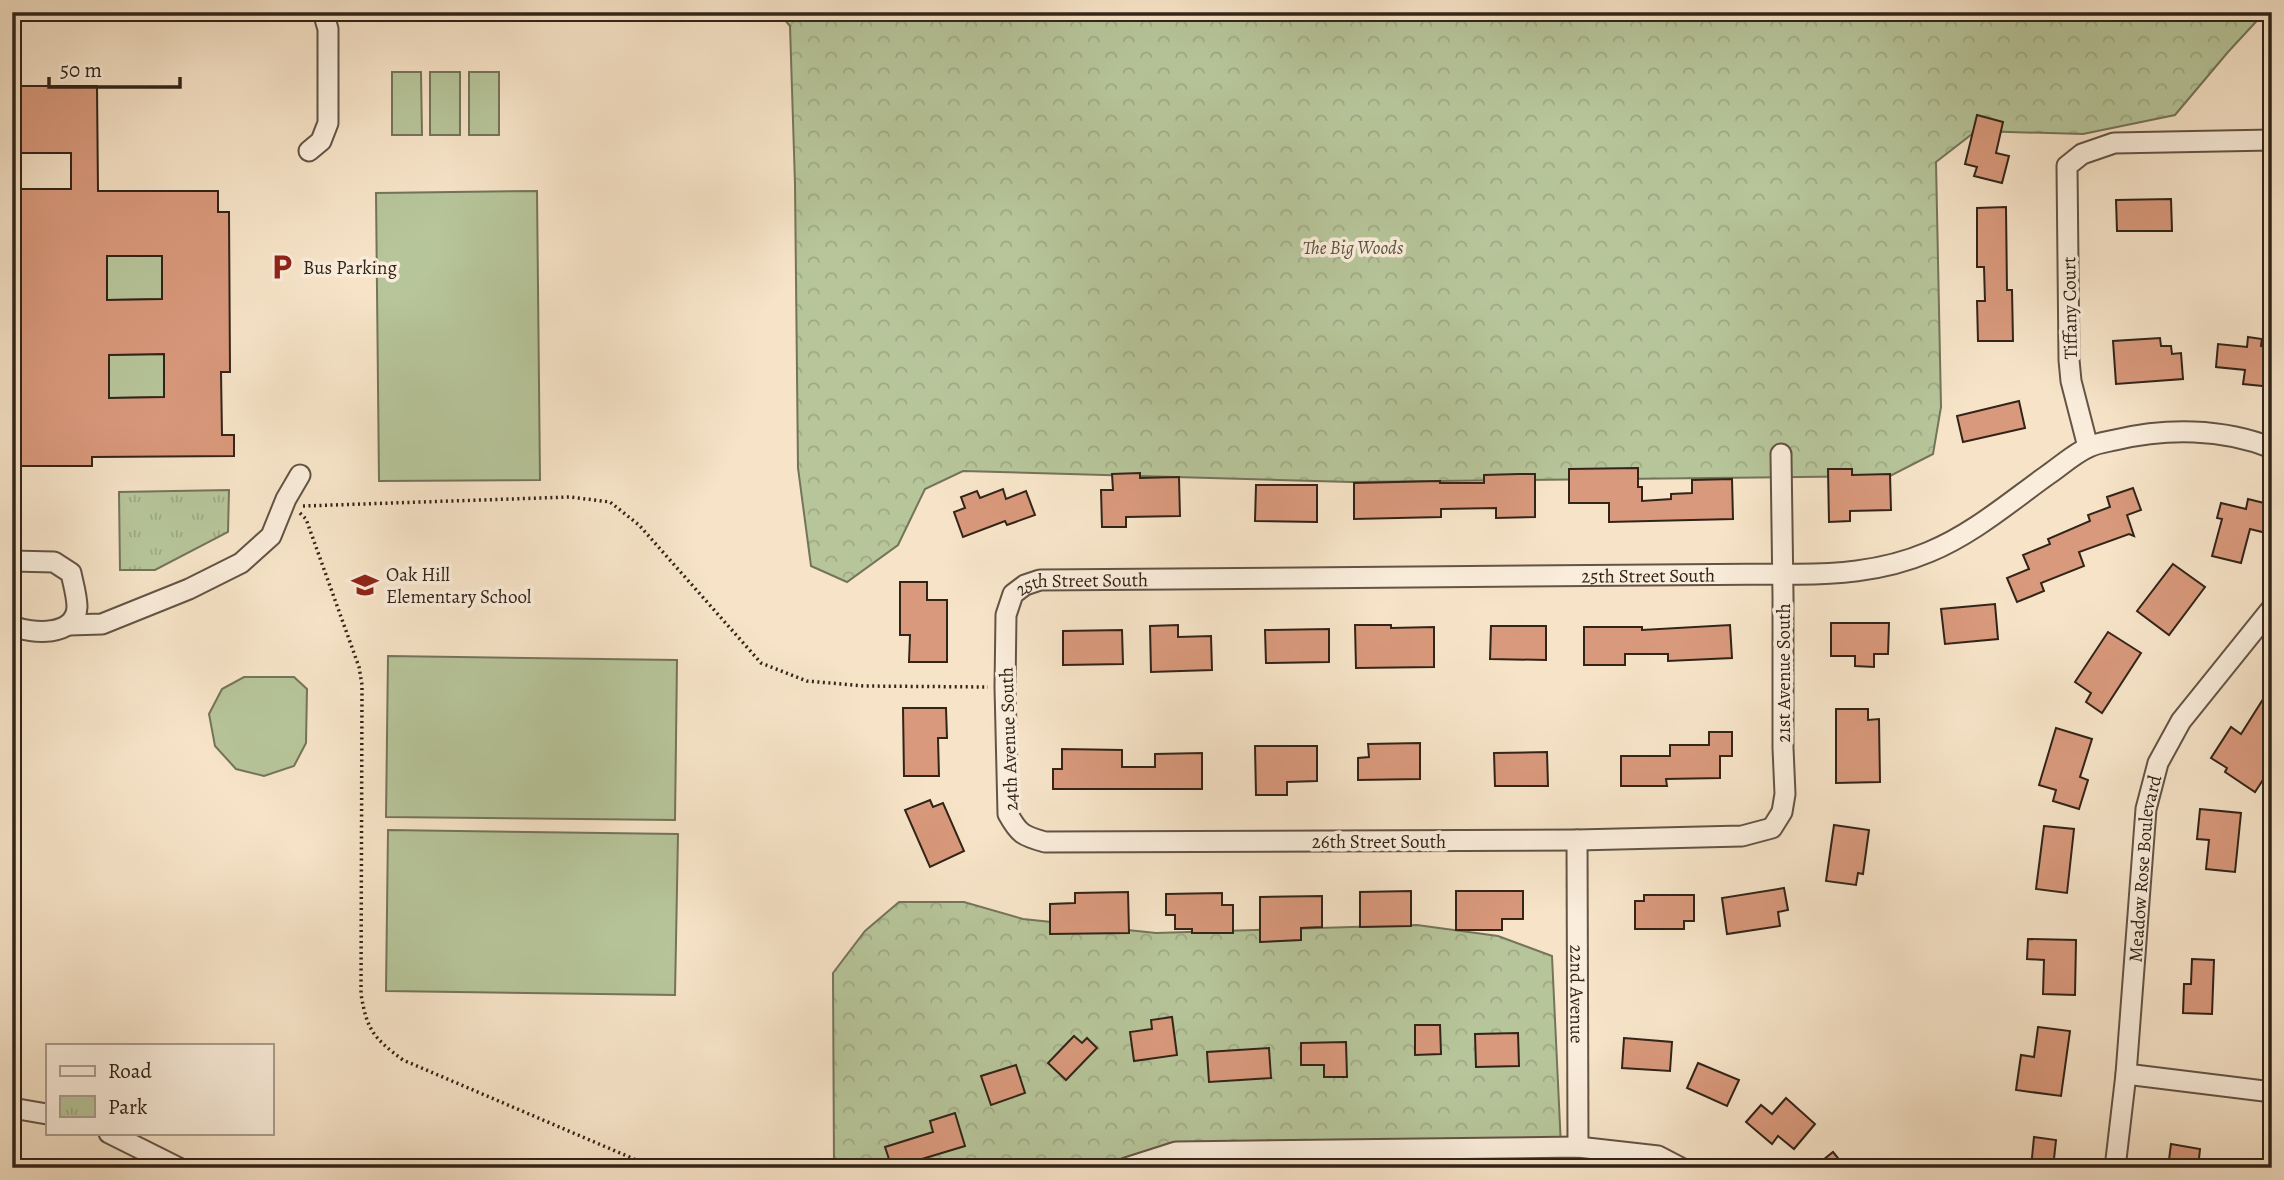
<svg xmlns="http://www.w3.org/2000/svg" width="2284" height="1180" font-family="Alegreya,serif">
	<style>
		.grass { fill: #b7c59a; stroke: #74745a; stroke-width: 2 }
		.forest { fill: url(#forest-crowns); stroke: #74745a; stroke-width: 2 }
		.park { fill: url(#park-tufts); stroke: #74745a; stroke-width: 2 }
		.building { fill: #d9997c; stroke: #322419; stroke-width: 2; fill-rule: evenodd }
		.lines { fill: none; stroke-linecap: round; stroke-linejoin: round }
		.minor-casing { stroke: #635445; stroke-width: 23 }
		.path { stroke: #322419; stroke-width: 3.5; stroke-dasharray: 2 3.5; stroke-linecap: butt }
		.minor { stroke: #faeddb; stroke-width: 19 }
		.labels { text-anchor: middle; stroke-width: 7; stroke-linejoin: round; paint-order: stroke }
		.park-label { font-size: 19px; font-style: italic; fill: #5a5440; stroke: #faeddb }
		.poi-label { font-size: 19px; fill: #322419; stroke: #faeddb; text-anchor: start }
		.street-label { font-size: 19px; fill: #322419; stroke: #faeddb }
	</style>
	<defs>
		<pattern id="forest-crowns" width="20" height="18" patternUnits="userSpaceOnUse" patternTransform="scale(1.75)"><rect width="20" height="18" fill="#b7c59a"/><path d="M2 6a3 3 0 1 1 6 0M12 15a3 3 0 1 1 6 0" fill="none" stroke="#9ea984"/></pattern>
		<pattern id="park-tufts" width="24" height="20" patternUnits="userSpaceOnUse" patternTransform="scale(1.75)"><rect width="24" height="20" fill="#b7c59a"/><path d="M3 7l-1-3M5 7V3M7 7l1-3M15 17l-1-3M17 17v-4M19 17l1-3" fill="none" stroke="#9ea984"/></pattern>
	</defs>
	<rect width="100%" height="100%" fill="#f7e4c8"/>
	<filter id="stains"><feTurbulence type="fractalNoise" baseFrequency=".00286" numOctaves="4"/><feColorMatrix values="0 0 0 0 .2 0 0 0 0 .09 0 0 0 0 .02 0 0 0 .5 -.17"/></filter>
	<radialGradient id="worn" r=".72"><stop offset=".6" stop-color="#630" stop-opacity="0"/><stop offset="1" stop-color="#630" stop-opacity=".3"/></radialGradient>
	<g class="grass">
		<path d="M392,72H421L422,135H392Z"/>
		<rect x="430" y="72" width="30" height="63"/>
		<rect x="469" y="72" width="30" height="63"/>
		<path d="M537,191L540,480L379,481L376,193Z"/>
		<path d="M107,256H162V299L107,300Z"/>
		<path d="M164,354V397L109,398V355Z"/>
		<path d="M388,656L677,660L675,820L386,817Z"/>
		<path d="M244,677H294L307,689L306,743L294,766L264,776L236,769L215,746L209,714L222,689Z"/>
		<path d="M388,830L678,834L675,995L386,991Z"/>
	</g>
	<g class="forest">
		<path d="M778,12H2265L2228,52L2175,115L2083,134L1976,131L1936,162L1941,407L1933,454L1890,476L1351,482L963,471L925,489L898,545L847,582L811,566L798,468L795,184L790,26Z"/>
		<path d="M899,902H964L1023,919L1156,933L1417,925L1498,936L1552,956L1562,1168H834L833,973L865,931Z"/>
	</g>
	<path class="park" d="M229,490L228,532L155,570H120L119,492Z"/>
	<g class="building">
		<path d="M12,86H97L98,191H218V212H229L230,372H221L222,435H234V456L92,457V466H12V189H71V153H12ZM107,256H162V299L107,300ZM164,354V397L109,398V355Z"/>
		<path d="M1977,115L2003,122L1996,153L2009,156L2002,183L1974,176L1977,167L1965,164Z"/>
		<path d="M2171,199L2172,231H2117L2116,200Z"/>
		<path d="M2006,207L2007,290H2012L2013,341H1978L1977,301H1985L1984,267H1977V208Z"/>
		<path d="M2248,337L2262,339L2261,346L2272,348V387L2243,384L2245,370L2216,367L2218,344L2247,347Z"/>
		<path d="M2160,338L2161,346H2171L2172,354L2181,353L2183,379L2116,384L2113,341Z"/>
		<path d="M2019,401L2025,428L1963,442L1957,416Z"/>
		<path d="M1638,468V487H1642V501L1671,499V494L1692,493V480L1732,479L1733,519L1609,522V503H1569V469Z"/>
		<path d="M1828,469H1852V475L1890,474L1891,510L1850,511V521L1829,522Z"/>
		<path d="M1140,473V478L1179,477L1180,516L1126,517V527H1102L1101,490H1113L1112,474Z"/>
		<path d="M1519,474H1535V517L1496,518V508L1441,509V517L1354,519V483L1440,481V483H1484V475Z"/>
		<path d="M1256,485H1317V522L1255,521Z"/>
		<path d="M2133,488L2141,510L2127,515L2134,536L2129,534L2079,552L2084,566L2041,583L2044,591L2017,602L2007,578L2029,569L2023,555L2050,544L2048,539L2090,521L2088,515L2110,507L2107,497Z"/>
		<path d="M1003,489L1006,499L1026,491L1035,515L1007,525L1005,521L963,537L954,512L965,508L961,497L977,491L980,498Z"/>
		<path d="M2248,499L2272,505L2266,533L2250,529L2241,563L2212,556L2222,519L2217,518L2221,503L2246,509Z"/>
		<path d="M2173,564L2205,587L2169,635L2137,611Z"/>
		<path d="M900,582H927V600H947V662H909L910,635H900Z"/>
		<path d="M1995,604L1998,639L1945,644L1941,609Z"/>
		<path d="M1831,623H1889L1888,654H1874V667L1855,666V656H1831Z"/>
		<path d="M1178,625V637L1211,636L1212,670L1151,672L1150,626Z"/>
		<path d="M1355,625H1391V628L1434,627V667L1356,668Z"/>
		<path d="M1730,625L1732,658L1668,661V654H1625V665H1584V627H1642V630Z"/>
		<path d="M1491,626H1546V660L1490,659Z"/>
		<path d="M1329,629V662L1266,663L1265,630Z"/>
		<path d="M1122,630L1123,664L1063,665V631Z"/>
		<path d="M2108,632L2141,653L2102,713L2086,702L2091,693L2075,682Z"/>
		<path d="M2272,685V766L2255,792L2225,772L2227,768L2211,758L2231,727L2241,734Z"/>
		<path d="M903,708H946L947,738H938L939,776H904Z"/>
		<path d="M1836,709H1868V720L1879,719L1880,782L1836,783Z"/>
		<path d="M2056,728L2092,739L2080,777L2088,780L2079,809L2053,801L2056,790L2039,785Z"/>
		<path d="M1709,732H1732V756H1720V778L1666,779L1667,786H1621V756H1670V745H1709Z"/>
		<path d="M1420,743V779L1358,780V758L1369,757L1368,744Z"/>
		<path d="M1255,746H1317V781L1287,782V795H1256Z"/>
		<path d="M1062,749L1122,750V767H1155V754L1202,753V789H1053V769H1062Z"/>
		<path d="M1547,752L1548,786H1495L1494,753Z"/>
		<path d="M930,800L933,807L943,803L964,851L930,867L905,810Z"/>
		<path d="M2200,809L2241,813L2235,872L2206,869L2209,840L2197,839Z"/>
		<path d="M1834,825L1869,830L1863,874L1858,873L1856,885L1826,881Z"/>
		<path d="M2044,826L2074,829L2067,893L2036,889Z"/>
		<path d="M1784,888L1788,910L1778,912L1780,926L1727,934L1722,898Z"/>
		<path d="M1411,891V926L1360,927V892Z"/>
		<path d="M1456,891H1523V919H1502V930H1456Z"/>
		<path d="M1128,892L1129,933L1050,934V904L1075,903V893Z"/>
		<path d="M1222,893V905H1233V933H1192V929H1175V915H1166V894Z"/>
		<path d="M1644,895H1694V921H1684V929H1635V901H1644Z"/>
		<path d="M1322,896V927L1301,928V940L1260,942V897Z"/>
		<path d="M2028,939L2076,940L2075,995L2043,994L2044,960L2027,959Z"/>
		<path d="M2192,959L2214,960L2212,1014L2183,1013L2184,984H2191Z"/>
		<path d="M1172,1017L1177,1055L1134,1061L1130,1032L1152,1029L1151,1020Z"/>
		<path d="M1415,1025H1440L1441,1054L1415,1055Z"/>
		<path d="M2038,1027L2070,1031L2061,1096L2016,1090L2021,1055L2034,1057Z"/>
		<path d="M1518,1033L1519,1066L1476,1067L1475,1034Z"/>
		<path d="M1074,1036L1082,1043L1087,1038L1097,1048L1066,1080L1048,1063Z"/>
		<path d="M1624,1038L1672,1042L1670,1071L1622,1068Z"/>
		<path d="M1346,1042L1347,1077H1324V1065H1301V1043Z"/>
		<path d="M1269,1048L1271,1078L1209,1082L1207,1052Z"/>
		<path d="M1698,1063L1739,1080L1727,1106L1687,1088Z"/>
		<path d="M1016,1065L1025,1093L991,1105L981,1076Z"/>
		<path d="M1786,1098L1815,1124L1794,1149L1778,1136L1772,1144L1746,1122L1761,1105L1772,1114Z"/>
		<path d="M955,1113L965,1146L892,1168L885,1147L933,1132L930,1121Z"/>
		<path d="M2034,1137L2056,1140L2053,1168H2031Z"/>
		<path d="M2171,1144L2200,1149L2198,1168H2168Z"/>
		<path d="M1833,1152L1846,1168H1813Z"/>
	</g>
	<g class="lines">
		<g class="minor-casing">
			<g id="minor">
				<path d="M309,151L321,141L328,123V29L323,12"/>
				<path d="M2088,447L2071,381L2069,360L2067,166L2082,154L2114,143L2272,140"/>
				<path id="s1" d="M1781,454L1783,596V748L1785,794L1782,812L1772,828L1742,836L1577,840L1045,842C1023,836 1019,834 1008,814L1005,687L1006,615L1013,594L1025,585L1040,580L1783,574C1833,575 1882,572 1929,552C1973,534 2011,501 2049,474C2062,465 2075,453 2089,447C2097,443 2106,442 2115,440C2166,428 2222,428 2272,448"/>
				<path d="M12,561L54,562L71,573C73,583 77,596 77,607C76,637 32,634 12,626"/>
				<path d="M69,625L102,624L189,589L241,563L271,536L286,499L300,475"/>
				<path id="s2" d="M1577,840L1578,1147"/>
				<path d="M2126,1074L2272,1092"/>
				<path d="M12,1108L47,1114"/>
				<path d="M109,1133L179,1168"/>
				<path d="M1126,1168L1176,1152L1578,1147L1658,1156L1681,1168"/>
				<path id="s3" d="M2115,1168L2126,1074L2146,809L2158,763L2181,721L2272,608"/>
			</g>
		</g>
		<g class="path">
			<path d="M303,506L570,497L610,502L639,525L761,663L807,681L864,686L988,687"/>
			<path d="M300,513L306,519L359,667L362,685L361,994C367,1031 374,1038 403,1060L655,1168"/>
		</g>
		<use href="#minor" class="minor"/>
	</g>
	<defs>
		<g id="parking-bare" transform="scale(2.1)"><path d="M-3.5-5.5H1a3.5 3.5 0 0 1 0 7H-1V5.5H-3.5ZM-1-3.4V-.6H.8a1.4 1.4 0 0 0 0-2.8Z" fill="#8f2418" stroke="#faeddb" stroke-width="2.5" paint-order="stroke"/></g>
		<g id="school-bare" transform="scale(2.1)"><path d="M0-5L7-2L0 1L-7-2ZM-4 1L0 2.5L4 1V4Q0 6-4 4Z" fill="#8f2418" stroke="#faeddb" stroke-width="2.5" paint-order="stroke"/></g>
	</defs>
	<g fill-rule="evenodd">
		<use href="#parking-bare" x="282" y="267"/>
		<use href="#school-bare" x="365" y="585"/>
	</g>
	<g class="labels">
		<g class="park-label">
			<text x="1353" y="254">The Big Woods</text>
		</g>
		<g class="poi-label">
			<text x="303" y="274">Bus Parking</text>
			<text x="386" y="581">Oak Hill<tspan x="386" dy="22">Elementary School</tspan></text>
		</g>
		<g class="street-label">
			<text transform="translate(2069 308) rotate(-91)" y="7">Tiffany Court</text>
			<text dy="7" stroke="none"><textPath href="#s1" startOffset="2014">25th Street South</textPath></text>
			<text dy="7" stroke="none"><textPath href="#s1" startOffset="1447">25th Street South</textPath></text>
			<text transform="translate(1783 673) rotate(-90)" y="7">21st Avenue South</text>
			<text transform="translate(1008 739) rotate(-92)" y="7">24th Avenue South</text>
			<text x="1379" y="848">26th Street South</text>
			<text dy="7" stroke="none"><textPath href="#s3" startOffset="301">Meadow Rose Boulevard</textPath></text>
			<text dy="7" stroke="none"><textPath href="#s2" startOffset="154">22nd Avenue</textPath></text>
		</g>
	</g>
	<rect width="2284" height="1180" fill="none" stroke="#f7e4c8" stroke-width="42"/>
	<rect x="14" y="14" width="2256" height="1152" fill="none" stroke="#322419" stroke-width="3.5"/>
	<rect x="21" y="21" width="2242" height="1138" fill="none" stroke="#322419" stroke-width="2"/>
	<rect x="46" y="1044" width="228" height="91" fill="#faeddb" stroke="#aa9d8d" stroke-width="2"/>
	<rect x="60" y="1066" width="35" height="10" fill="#faeddb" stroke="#aa9d8d" stroke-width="2"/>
	<text x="108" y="1078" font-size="21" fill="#322419">Road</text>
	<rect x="60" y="1096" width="35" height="21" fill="url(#park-tufts)" stroke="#aa9d8d" stroke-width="2"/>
	<text x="108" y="1114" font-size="21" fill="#322419">Park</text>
	<path d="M49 77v10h131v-10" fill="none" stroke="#322419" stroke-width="3.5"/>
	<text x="60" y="77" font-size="21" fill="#322419" stroke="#faeddb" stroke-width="5" paint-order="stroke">50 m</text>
	<rect width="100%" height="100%" filter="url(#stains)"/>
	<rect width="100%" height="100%" fill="url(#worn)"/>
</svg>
